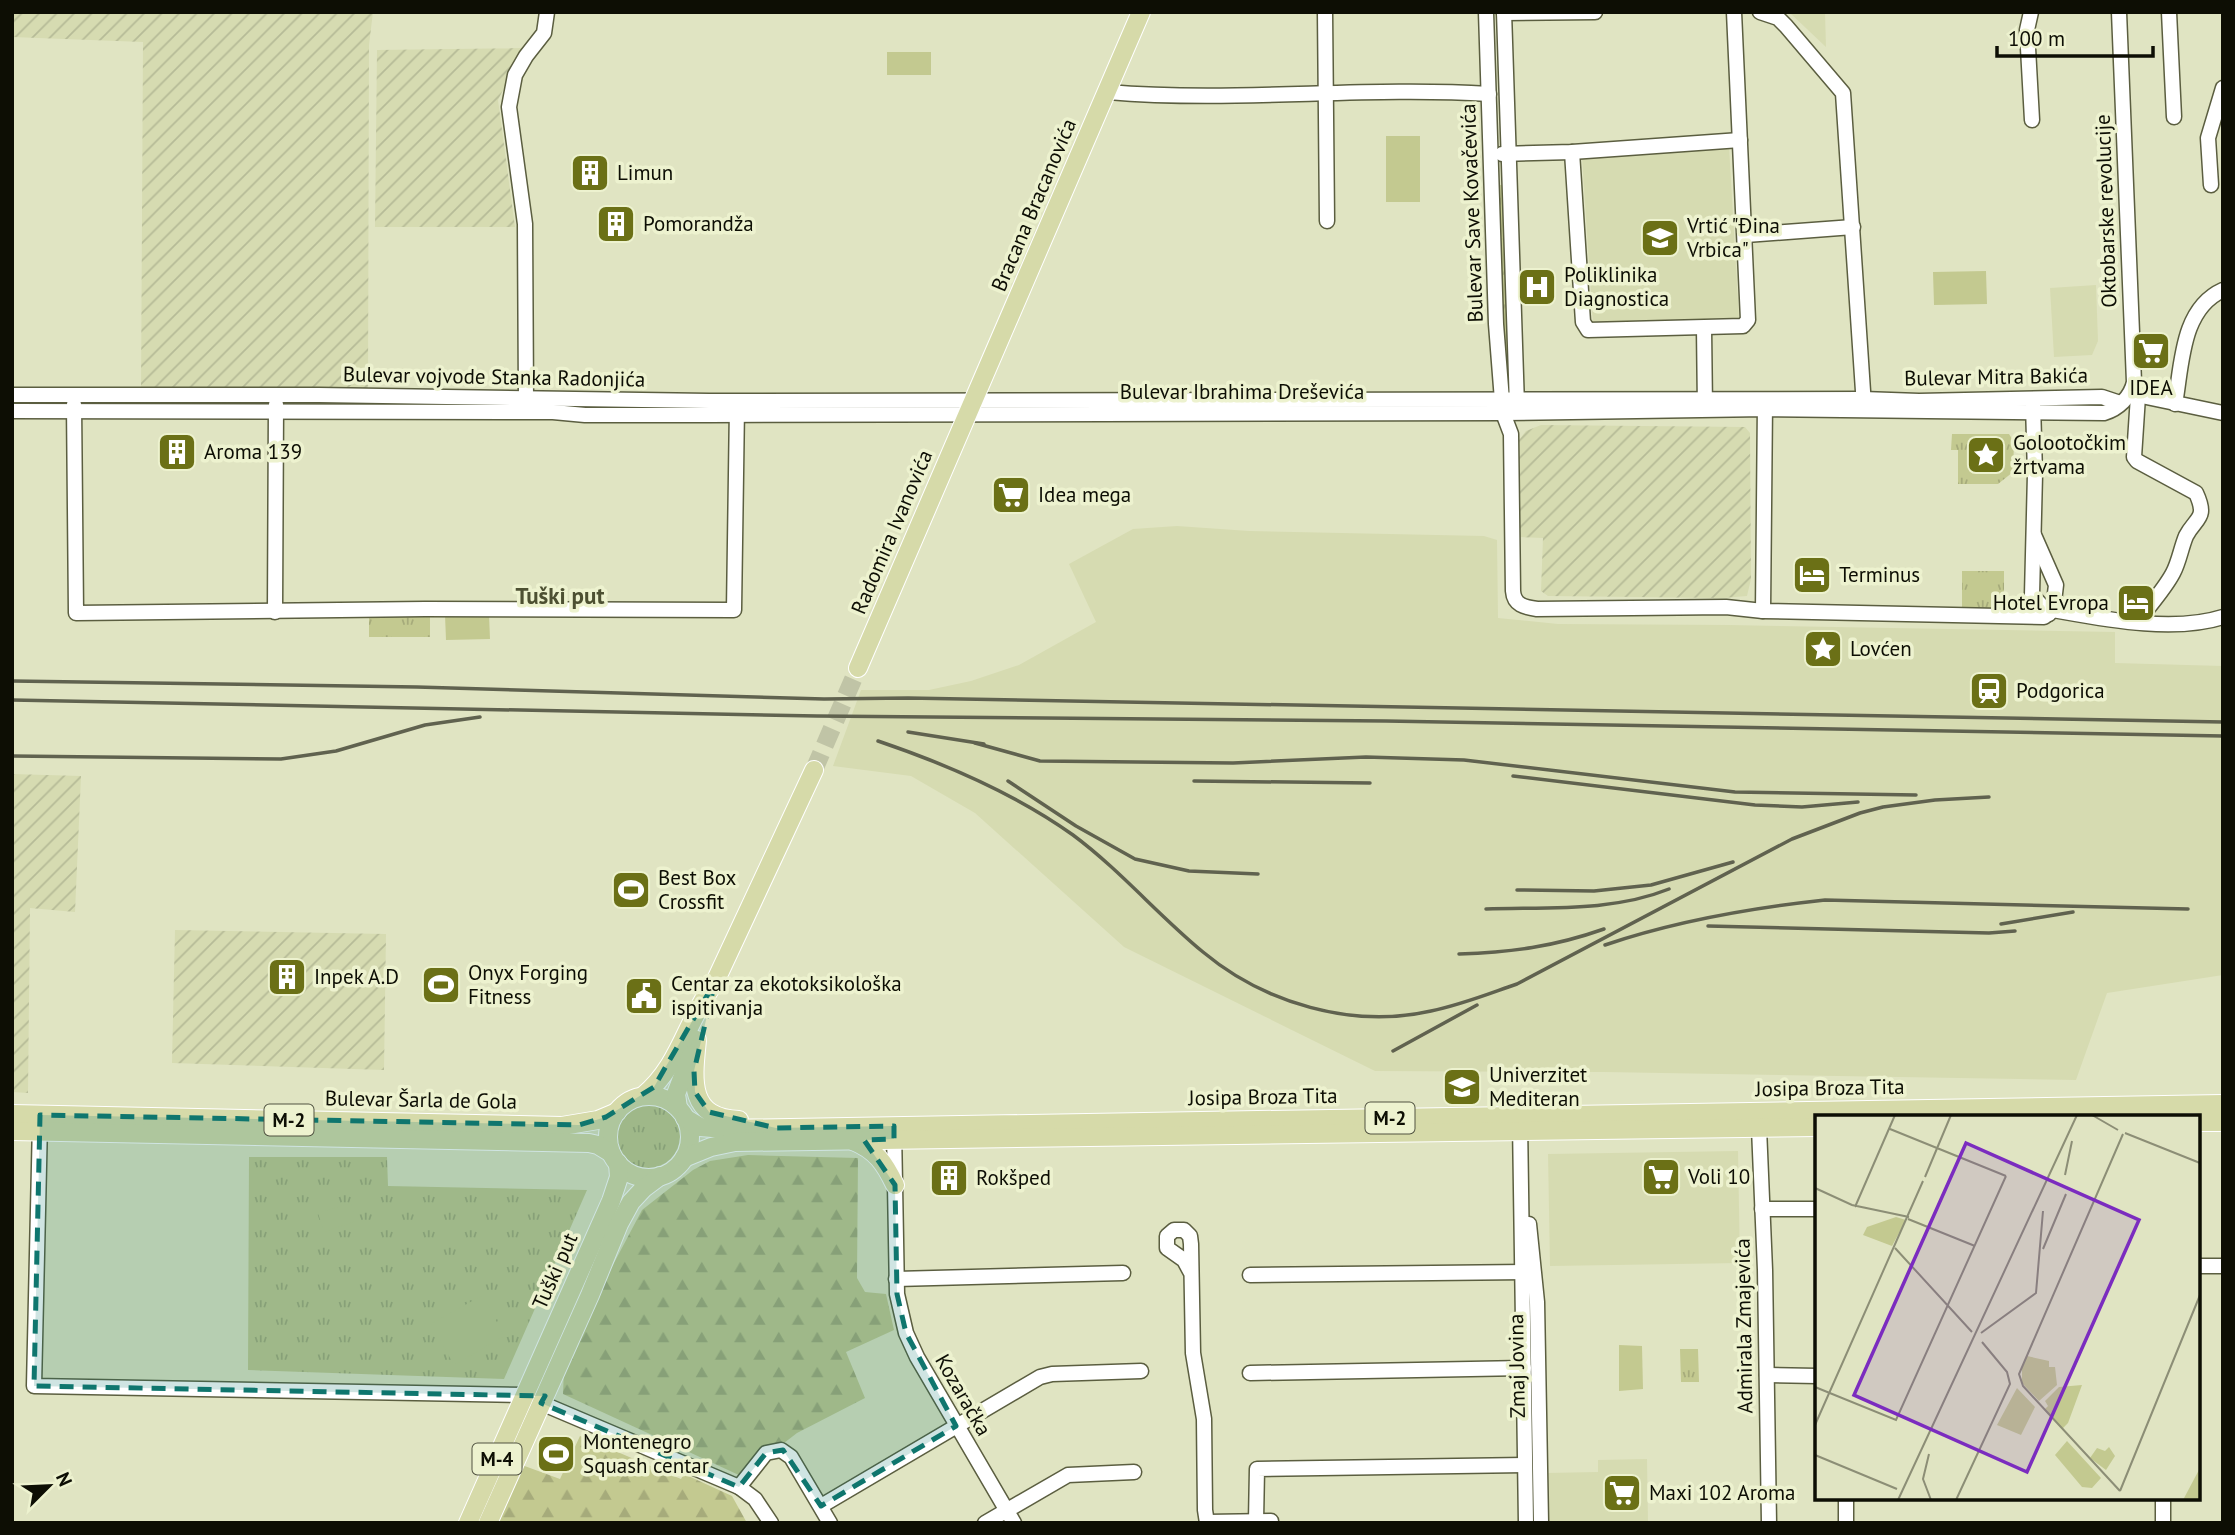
<svg xmlns="http://www.w3.org/2000/svg" width="2235" height="1535" font-family="'PT Sans',sans-serif">
	<style>
		.built { fill: #d6dbb1 }
		.industrial { fill: url(#industrial-furrows) }
		.grass { fill: url(#grass-tufts) }
		.forest { fill: url(#forest-firs) }
		.garden { fill: #c3c990 }
		.lines { fill: none; stroke-linecap: round; stroke-linejoin: round }
		.major-tunnel { stroke: #c0c4a6; stroke-width: 18; stroke-dasharray: 18 9; stroke-linecap: butt }
		.minor-casing { stroke: #5b5e40; stroke-width: 17 }
		.major-casing { stroke: #fff; stroke-width: 20 }
		.minor { stroke: #fff; stroke-width: 14 }
		.major { stroke: #d6daa9; stroke-width: 18 }
		.rail { stroke: #60624f; stroke-width: 3.5 }
		.marked { fill: #0f766e; fill-opacity: 0.2; stroke: #0f766e; stroke-width: 5; stroke-dasharray: 14 9; stroke-linejoin: round }
		.labels { text-anchor: middle; stroke-width: 7; stroke-linejoin: round; paint-order: stroke }
		.shield { fill: #edf2cf; stroke: #505241; stroke-width: 2 }
		.shield-label { font-size: 19px; font-weight: bold; fill: #0d0e04 }
		.poi-label { font-size: 21px; fill: #0d0e04; stroke: #edf2cf; text-anchor: start }
		.street-label { font-size: 21px; fill: #0d0e04; stroke: #edf2cf }
		.neighbourhood-label { font-size: 23px; font-weight: bold; fill: #4d5032; stroke: #edf2cf }
		.inset-road { fill: none; stroke: #8c8e76; stroke-width: 2 }
		.view { fill: #7b2cbf; fill-opacity: 0.15; stroke: #7b2cbf; stroke-width: 3.5 }
		.inset-edge { fill: none; stroke: #0d0e04; stroke-width: 3.5 }
	</style>
	<defs>
		<pattern id="industrial-furrows" width="10" height="10" patternUnits="userSpaceOnUse" patternTransform="scale(1.75)"><rect width="10" height="10" fill="#d6dbb1"/><path d="M-1 1l2-2M0 10L10 0M9 11l2-2" fill="none" stroke="#b6bb97"/></pattern>
		<pattern id="grass-tufts" width="24" height="20" patternUnits="userSpaceOnUse" patternTransform="scale(1.75)"><rect width="24" height="20" fill="#c3c990"/><path d="M3 7l-1-3M5 7V3M7 7l1-3M15 17l-1-3M17 17v-4M19 17l1-3" fill="none" stroke="#a6ab7b"/></pattern>
		<pattern id="forest-firs" width="22" height="20" patternUnits="userSpaceOnUse" patternTransform="scale(1.75)"><rect width="22" height="20" fill="#c3c990"/><path d="M5 1l3.5 6h-7zM16 11l3.5 6h-7z" fill="#a6ab7b"/></pattern>
	</defs>
	<rect width="100%" height="100%" fill="#e0e4c2"/>
	<g class="built">
		<path d="M1789,12H1825L1826,47Z"/>
		<path d="M1729,146L1739,318L1593,324L1582,157Z"/>
		<path d="M2096,285L2098,341L2092,355L2054,357L2050,288Z"/>
		<path d="M1177,526L1249,531L1484,536L1497,540L1498,618L1558,624L1729,625L2115,632V663L2223,666V975L2107,993L2076,1080L1604,1072L1375,1071L1124,947L975,813L911,776L833,766L861,690H929L971,681L1019,665L1096,622L1069,564L1133,529Z"/>
		<path d="M1738,1151L1740,1263L1550,1266L1548,1154Z"/>
		<path d="M1647,1459L1648,1523H1547L1546,1473L1598,1472V1460Z"/>
	</g>
	<g class="industrial">
		<path d="M12,12H373L369,45L368,390L141,396L143,42L12,37Z"/>
		<path d="M524,48L498,100L515,227H375L377,50Z"/>
		<path d="M1541,425L1745,427L1750,433L1751,579L1747,596L1723,598L1548,596L1541,591L1543,538L1518,537L1519,440L1526,431Z"/>
		<path d="M12,774L81,776L75,912L30,908L28,1093L12,1092Z"/>
		<path d="M175,930L386,934L384,1070L172,1063Z"/>
	</g>
	<g class="grass">
		<path d="M1496,185H1503L1508,366H1504Z"/>
		<path d="M1952,434H2009L2014,442L2013,472L1998,484H1958V450H1951Z"/>
		<rect x="1962" y="571" width="42" height="38"/>
		<rect x="369" y="617" width="61" height="20"/>
		<circle cx="648" cy="1136" r="32"/>
		<path d="M249,1157H387L388,1186L587,1190L504,1379L248,1370Z"/>
		<path d="M1680,1349H1698L1699,1382H1681Z"/>
	</g>
	<g class="forest">
		<path d="M748,1155L858,1158L857,1278L865,1292L886,1294L894,1330L846,1352L865,1398L797,1433L741,1476L563,1394L564,1368L595,1299L642,1210L693,1170L710,1161Z"/>
		<path d="M580,1436L681,1479L684,1474L732,1496L747,1523H486L511,1461L560,1479Z"/>
	</g>
	<g class="garden">
		<rect x="887" y="52" width="44" height="23"/>
		<rect x="1386" y="136" width="34" height="66"/>
		<path d="M1986,271L1987,304L1934,305L1933,272Z"/>
		<path d="M489,614L490,639L446,640L445,615Z"/>
		<path d="M351,1203L356,1221L324,1232L318,1213Z"/>
		<path d="M483,1295L504,1336L454,1365L431,1324Z"/>
		<path d="M1619,1345L1642,1346L1643,1389L1619,1391Z"/>
	</g>
	<g class="lines">
		<path class="major-tunnel" d="M814,770L858,668"/>
		<g class="minor-casing">
			<g id="minor">
				<path d="M1325,12L1327,221"/>
				<path d="M1486,12L1496,324L1503,413L1511,434L1513,591C1514,605 1524,607 1537,609L1726,607L1763,611L2044,617L2053,610L2056,585L2034,535"/>
				<path d="M1504,12L1517,406"/>
				<path d="M1760,12L1778,18L1786,26L1843,93L1864,406"/>
				<path d="M2031,12L2027,30L2032,120"/>
				<path d="M2169,12L2174,117"/>
				<path d="M1504,13L1595,12"/>
				<path d="M1108,92C1234,103 1362,86 1489,94"/>
				<path d="M1572,152L1583,322L1588,330L1743,326L1748,320L1734,12"/>
				<path d="M1502,154L1572,152L1740,140"/>
				<path d="M2211,185L2208,138L2223,88"/>
				<path d="M1746,235L1853,227"/>
				<path d="M1704,328L1705,409"/>
				<path d="M2132,394L2223,413"/>
				<path d="M12,395H319L709,401L1863,399L1919,401L2102,397L2120,403"/>
				<path d="M526,400L525,224L509,107L515,75L526,56L544,33L547,12"/>
				<path d="M74,404L76,613L425,609L734,610L737,406"/>
				<path d="M2033,404L2035,474L2032,595L2049,614"/>
				<path d="M2175,404C2182,365 2181,309 2223,290"/>
				<path d="M12,411L553,412L585,415H709L1503,413L1765,409L2104,413C2118,409 2131,397 2134,382L2119,12"/>
				<path d="M2053,610C2104,619 2173,633 2223,617"/>
				<path d="M1763,611L1765,402"/>
				<path d="M275,612L276,404"/>
				<path d="M2137,622C2149,606 2164,590 2173,573C2179,562 2181,548 2186,536C2196,517 2208,519 2196,493L2137,461L2134,457L2138,396"/>
				<path d="M40,1122L34,1386L525,1395"/>
				<path d="M1520,1122L1526,1523"/>
				<path d="M1759,1128L1765,1270L1769,1523"/>
				<path d="M894,1130L897,1294L906,1333L917,1357L1014,1523"/>
				<path d="M1762,1209H1817"/>
				<path d="M1529,1224L1537,1302L1541,1523"/>
				<path d="M2198,1266H2223"/>
				<path d="M1191,1273L1184,1260L1167,1248V1236L1174,1230H1184L1190,1236L1191,1244L1193,1353L1204,1419L1205,1510L1207,1523"/>
				<path d="M1250,1275L1530,1272"/>
				<path d="M896,1279L1123,1273"/>
				<path d="M1250,1373L1524,1368"/>
				<path d="M1767,1375L1817,1376"/>
				<path d="M541,1403L739,1487L755,1499L771,1523"/>
				<path d="M739,1487L766,1453L781,1450L791,1457L830,1523"/>
				<path d="M1846,1498V1523"/>
				<path d="M2163,1498V1523"/>
				<path d="M821,1506L1040,1377L1052,1374L1141,1371"/>
				<path d="M1256,1521L1257,1469L1525,1465"/>
				<path d="M1207,1522L1271,1521V1523"/>
				<path d="M985,1523L1068,1475L1134,1472"/>
			</g>
		</g>
		<g class="major-casing">
			<g id="major">
				<path d="M858,668L1141,12"/>
				<path d="M697,1040C693,1079 687,1118 739,1120"/>
				<path d="M643,1096C680,1066 687,1019 715,982L814,770"/>
				<circle cx="649" cy="1137" r="41"/>
				<path d="M678,1108L676,1094L691,1055"/>
				<path d="M12,1114L562,1126L598,1120L617,1112"/>
				<path d="M685,1118L700,1127L725,1129L2223,1104"/>
				<path d="M2198,1122H2223"/>
				<path d="M12,1131L589,1143L598,1145L611,1153"/>
				<path d="M853,1141C876,1150 885,1164 895,1185"/>
				<path d="M684,1158L711,1147L735,1142L1817,1127"/>
				<path d="M468,1523L611,1201L619,1177L618,1163"/>
				<path d="M488,1523L590,1295L619,1224L631,1202L644,1188L660,1176"/>
			</g>
		</g>
		<use href="#minor" class="minor"/>
		<use href="#major" class="major"/>
		<g class="rail">
			<path d="M12,681L417,687L824,699L908,698L2223,722"/>
			<path d="M12,700L817,716L1386,721L2223,736"/>
			<path d="M908,732L984,744"/>
			<path d="M878,741C943,763 1017,795 1073,835C1120,870 1158,915 1203,952C1264,1003 1352,1029 1431,1011C1461,1005 1488,994 1517,984L1792,839L1860,813L1883,807L1935,800L1989,797"/>
			<path d="M975,743L1040,761L1233,763L1366,757L1464,760L1735,792L1916,795"/>
			<path d="M12,756L281,759L336,751L425,725L480,717"/>
			<path d="M1513,776L1755,805L1802,807L1858,802"/>
			<path d="M1008,781L1076,826L1135,859L1189,871L1258,874"/>
			<path d="M1194,781L1370,783"/>
			<path d="M1517,890L1594,891L1651,885L1733,862"/>
			<path d="M1486,909C1547,907 1612,912 1669,889"/>
			<path d="M2001,924L2073,912"/>
			<path d="M1708,926L1989,933L2015,931"/>
			<path d="M1605,945C1676,921 1751,908 1825,900L2188,909"/>
			<path d="M1459,954C1512,952 1553,947 1604,929"/>
			<path d="M1393,1051L1477,1005"/>
		</g>
	</g>
	<path class="marked" d="M715,982L694,1071L695,1092L709,1112L776,1128L894,1126V1139L864,1140L895,1185L897,1294L906,1333L956,1426L821,1506L783,1450L766,1453L739,1487L541,1403L545,1396L34,1386L40,1115L579,1125L606,1117L654,1087Z"/>
	<defs>
		<g id="building-square" transform="scale(2.0125)"><rect x="-9" y="-9" width="18" height="18" rx="4" fill="#6b7016" stroke="#edf2cf"/><path d="M-4-6H4V6H1V3H-1V6H-4ZM-2.5-4.3h1.7v1.8h-1.7ZM.8-4.3h1.7v1.8H.8ZM-2.5-1h1.7V.8h-1.7ZM.8-1h1.7V.8H.8Z" fill="#fff"/></g>
		<g id="school-square" transform="scale(2.0125)"><rect x="-9" y="-9" width="18" height="18" rx="4" fill="#6b7016" stroke="#edf2cf"/><path d="M0-5L7-2L0 1L-7-2ZM-4 1L0 2.5L4 1V4Q0 6-4 4Z" fill="#fff"/></g>
		<g id="hospital-square" transform="scale(2.0125)"><rect x="-9" y="-9" width="18" height="18" rx="4" fill="#6b7016" stroke="#edf2cf"/><path d="M-5-5h3v3.5h4V-5h3V5h-3V1.5h-4V5h-3Z" fill="#fff"/></g>
		<g id="supermarket-square" transform="scale(2.0125)"><rect x="-9" y="-9" width="18" height="18" rx="4" fill="#6b7016" stroke="#edf2cf"/><path d="M-6-5.5h2.5l.6 2H6L4.5 2H-2.5L-4.4-4H-6ZM-1.5 3.2a1.3 1.3 0 1 0 .1 0ZM3 3.2a1.3 1.3 0 1 0 .1 0Z" fill="#fff"/></g>
		<g id="sight-square" transform="scale(2.0125)"><rect x="-9" y="-9" width="18" height="18" rx="4" fill="#6b7016" stroke="#edf2cf"/><path d="M0-6L1.8-2.2L6-1.7L2.9 1.2L3.7 5.4L0 3.3L-3.7 5.4L-2.9 1.2L-6-1.7L-1.8-2.2Z" fill="#fff"/></g>
		<g id="hotel-square" transform="scale(2.0125)"><rect x="-9" y="-9" width="18" height="18" rx="4" fill="#6b7016" stroke="#edf2cf"/><path d="M-6-4.5h1.5V1H6V5H4.5V3h-9V5H-6ZM-4 0a1.8 1.8 0 1 1 3.6 0ZM.5 0V-2.5h3Q6-2.5 6 0Z" fill="#fff"/></g>
		<g id="station-square" transform="scale(2.0125)"><rect x="-9" y="-9" width="18" height="18" rx="4" fill="#6b7016" stroke="#edf2cf"/><path d="M-3-6H3Q5-6 5-4V2Q5 4 3 4L4.5 6H3L1.5 4h-3L-3 6H-4.5L-3 4Q-5 4-5 2V-4Q-5-6-3-6ZM-3.5-4v3h7v-3ZM-3.5 1v1.5H-2V1ZM2 1v1.5H3.5V1Z" fill="#fff"/></g>
		<g id="stadium-square" transform="scale(2.0125)"><rect x="-9" y="-9" width="18" height="18" rx="4" fill="#6b7016" stroke="#edf2cf"/><path d="M0-5a6.5 5 0 1 0 0 10a6.5 5 0 1 0 0-10ZM-3.5-1.8h7v3.6h-7Z" fill="#fff"/></g>
		<g id="civic-square" transform="scale(2.0125)"><rect x="-9" y="-9" width="18" height="18" rx="4" fill="#6b7016" stroke="#edf2cf"/><path d="M-.6-6.5H3V-4.5H.6V-3L4-1V1h2V6H-6V1h2V-1L-.6-3ZM-1.2 2.5V6h2.4V2.5Z" fill="#fff"/></g>
		<g id="university-square" transform="scale(2.0125)"><rect x="-9" y="-9" width="18" height="18" rx="4" fill="#6b7016" stroke="#edf2cf"/><path d="M0-5L7-2L0 1L-7-2ZM-4 1L0 2.5L4 1V4Q0 6-4 4Z" fill="#fff"/></g>
	</defs>
	<g fill-rule="evenodd">
		<use href="#building-square" x="590" y="173"/>
		<use href="#building-square" x="616" y="224"/>
		<use href="#school-square" x="1660" y="238"/>
		<use href="#hospital-square" x="1537" y="287"/>
		<use href="#supermarket-square" x="2151" y="351"/>
		<use href="#building-square" x="177" y="452"/>
		<use href="#sight-square" x="1986" y="455"/>
		<use href="#supermarket-square" x="1011" y="495"/>
		<use href="#hotel-square" x="1812" y="575"/>
		<use href="#hotel-square" x="2136" y="603"/>
		<use href="#sight-square" x="1823" y="649"/>
		<use href="#station-square" x="1989" y="691"/>
		<use href="#stadium-square" x="631" y="890"/>
		<use href="#building-square" x="287" y="977"/>
		<use href="#stadium-square" x="441" y="985"/>
		<use href="#civic-square" x="644" y="996"/>
		<use href="#university-square" x="1462" y="1087"/>
		<use href="#supermarket-square" x="1661" y="1177"/>
		<use href="#building-square" x="949" y="1178"/>
		<use href="#stadium-square" x="556" y="1454"/>
		<use href="#supermarket-square" x="1622" y="1493"/>
	</g>
	<g class="labels">
		<g class="shield">
			<rect x="1365.5" y="1102.5" width="49" height="31" rx="5"/>
			<rect x="264.5" y="1104.5" width="49" height="31" rx="5"/>
			<rect x="472.5" y="1443.5" width="49" height="31" rx="5"/>
		</g>
		<g class="shield-label">
			<text x="1390" y="1125">M-2</text>
			<text x="289" y="1127">M-2</text>
			<text x="497" y="1466">M-4</text>
		</g>
		<g class="poi-label">
			<text x="617" y="180">Limun</text>
			<text x="643" y="231">Pomorandža</text>
			<text x="1687" y="233">Vrtić "Đina<tspan x="1687" dy="24">Vrbica"</tspan></text>
			<text x="1564" y="282">Poliklinika<tspan x="1564" dy="24">Diagnostica</tspan></text>
			<text x="2151" y="395" text-anchor="middle">IDEA</text>
			<text x="2013" y="450">Golootočkim<tspan x="2013" dy="24">žrtvama</tspan></text>
			<text x="204" y="459">Aroma 139</text>
			<text x="1038" y="502">Idea mega</text>
			<text x="1839" y="582">Terminus</text>
			<text x="2109" y="610" text-anchor="end">Hotel Evropa</text>
			<text x="1850" y="656">Lovćen</text>
			<text x="2016" y="698">Podgorica</text>
			<text x="658" y="885">Best Box<tspan x="658" dy="24">Crossfit</tspan></text>
			<text x="468" y="980">Onyx Forging<tspan x="468" dy="24">Fitness</tspan></text>
			<text x="314" y="984">Inpek A.D</text>
			<text x="671" y="991">Centar za ekotoksikološka<tspan x="671" dy="24">ispitivanja</tspan></text>
			<text x="1489" y="1082">Univerzitet<tspan x="1489" dy="24">Mediteran</tspan></text>
			<text x="1688" y="1184">Voli 10</text>
			<text x="976" y="1185">Rokšped</text>
			<text x="583" y="1449">Montenegro<tspan x="583" dy="24">Squash centar</tspan></text>
			<text x="1649" y="1500">Maxi 102 Aroma</text>
		</g>
		<g class="street-label">
			<text transform="translate(1034 205) rotate(-67)" y="7">Bracana Bracanovića</text>
			<text transform="translate(2106 211) rotate(-92)" y="7">Oktobarske revolucije</text>
			<text transform="translate(1472 213) rotate(-92)" y="7">Bulevar Save Kovačevića</text>
			<text transform="translate(494 377) rotate(1)" y="7">Bulevar vojvode Stanka Radonjića</text>
			<text transform="translate(1996 377) rotate(-1)" y="7">Bulevar Mitra Bakića</text>
			<text x="1242" y="399">Bulevar Ibrahima Dreševića</text>
			<text transform="translate(892 532) rotate(-67)" y="7">Radomira Ivanovića</text>
			<text transform="translate(1830 1088) rotate(-1)" y="7">Josipa Broza Tita</text>
			<text transform="translate(1263 1097) rotate(-1)" y="7">Josipa Broza Tita</text>
			<text transform="translate(421 1100) rotate(1)" y="7">Bulevar Šarla de Gola</text>
			<text transform="translate(555 1271) rotate(-66)" y="7">Tuški put</text>
			<text transform="translate(1744 1326) rotate(-91)" y="7">Admirala Zmajevića</text>
			<text transform="translate(1517 1366) rotate(-91)" y="7">Zmaj Jovina</text>
			<text transform="translate(963 1395) rotate(60)" y="7">Kozaračka</text>
		</g>
		<g class="neighbourhood-label">
			<text x="560" y="604">Tuški put</text>
		</g>
	</g>
	<g transform="translate(1815 1115)">
		<rect width="385" height="385" fill="#e0e4c2"/>
		<path d="M81,102L91,105L77,131L48,120L52,112ZM202,273L220,292L206,320L182,310Z" fill="#c3c990"/>
		<path d="M212,241L234,246V252H240L242,270L224,286L207,268V253ZM267,270L253,308L247,314L229,295L233,291L230,286L244,272ZM252,326L286,363L277,373L267,372L240,340ZM294,332L300,341L291,355L275,343L282,333L290,336ZM385,353V385H368Z" fill="#c3c990"/>
		<path class="inset-road" d="M277,0L303,15M75,14L191,61M310,18L385,48M250,60L257,26M110,62L136,0M0,73L37,90L94,102M40,92L80,0M93,104L160,131M80,133L157,217M228,134L251,79M166,218L221,178L228,96M0,272L81,305L191,61M0,310L108,66M114,339L108,364L116,385M0,340L82,374M305,376L208,271L204,259L308,19M305,376L385,180M83,385L262,0M141,385L195,269L192,257L167,227"/>
		<path class="view" d="M151,28L324,105L212,357L39,280Z"/>
		<rect width="385" height="385" class="inset-edge"/>
	</g>
	<rect width="2235" height="1535" fill="none" stroke="#0d0e04" stroke-width="28"/>
	<g transform="translate(49 1486) rotate(66)" stroke="#edf2cf" stroke-width="5" paint-order="stroke">
	<path d="M0-5L12 26L0 18L-12 26Z" fill="#0d0e04"/>
	<text y="-10" font-size="19" font-weight="bold" text-anchor="middle" fill="#0d0e04">N</text>
	</g>
	<path d="M1997 46v10h156v-10" fill="none" stroke="#0d0e04" stroke-width="3.5"/>
	<text x="2008" y="46" font-size="21" fill="#0d0e04" stroke="#edf2cf" stroke-width="5" paint-order="stroke">100 m</text>
</svg>
